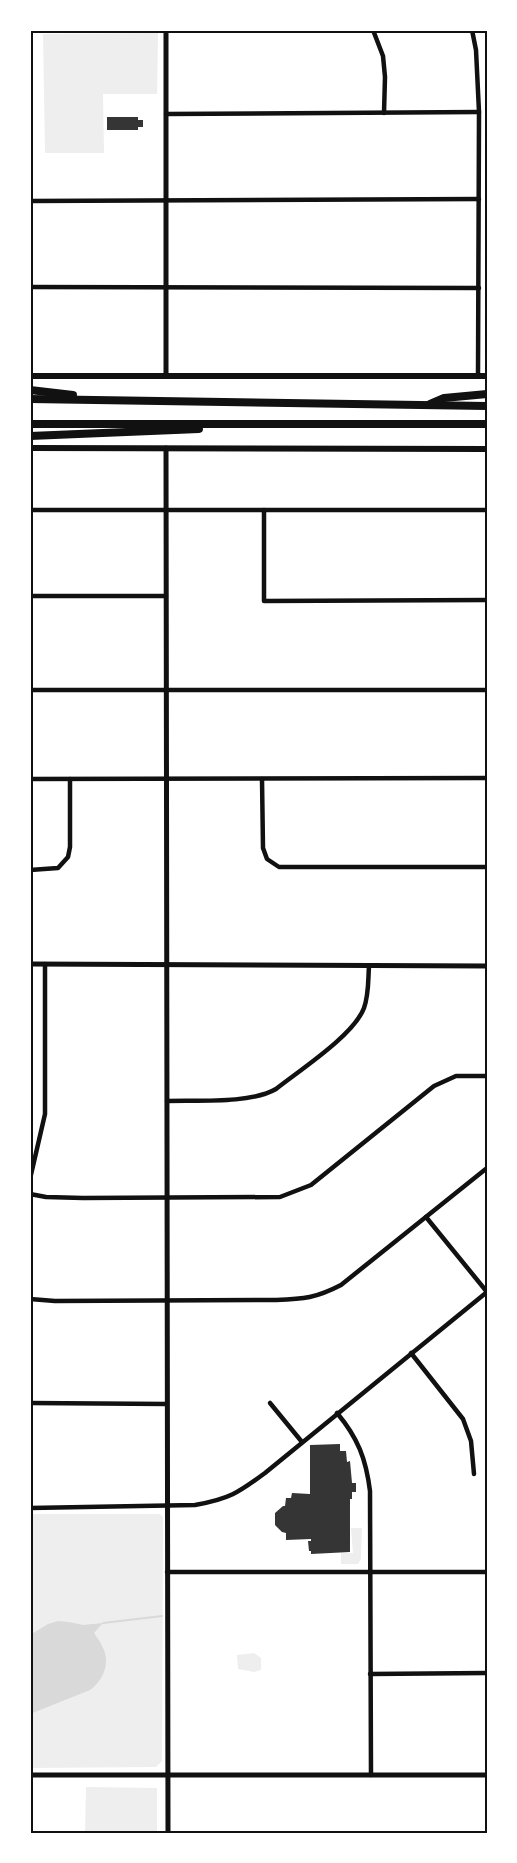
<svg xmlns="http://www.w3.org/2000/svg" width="517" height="1863" font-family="Quicksand,sans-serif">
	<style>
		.green { fill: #eee }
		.water { fill: #d9d9d9 }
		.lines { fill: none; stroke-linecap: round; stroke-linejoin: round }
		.stream { stroke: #d9d9d9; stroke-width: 2 }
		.building { fill: #353535 }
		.minor { stroke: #111; stroke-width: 4.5 }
		.tertiary { stroke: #111; stroke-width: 5 }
		.secondary { stroke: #111; stroke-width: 6 }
		.motorway { stroke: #111; stroke-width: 8 }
		.neatline { fill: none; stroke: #111; stroke-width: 2 }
	</style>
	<rect width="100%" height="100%" fill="#fff"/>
	<g class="green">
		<path d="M158,33L157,94H103L104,153H45L43,34Z"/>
		<path d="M30,1514H160L163,1517L162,1761L156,1767L30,1768Z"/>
		<path d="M351,1528H362L361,1559L358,1564H341V1553H353Z"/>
		<path d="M254,1653L261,1658V1670L254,1672L238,1669L237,1655Z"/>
		<path d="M86,1787L157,1788V1833H85Z"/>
	</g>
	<path class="water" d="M58,1621L69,1622L83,1625L103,1623L94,1633C97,1638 100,1641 102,1646C111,1662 104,1680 90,1690L30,1714V1635L48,1624Z"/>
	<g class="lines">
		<path class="stream" d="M103,1623L162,1616"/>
	</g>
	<g class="building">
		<path d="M107,117H138V120H143V127H138V130H107Z"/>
		<path d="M340,1444V1451H346L347,1462L350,1461L352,1483H356V1492H352V1499H350V1552L311,1554V1551H309L308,1541H311V1539L286,1540V1533L282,1532L275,1525V1513L283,1506H285L286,1498H291L292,1493L310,1494V1445Z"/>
	</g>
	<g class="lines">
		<g class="minor">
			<path d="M373,30L383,56L385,77L384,113"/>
			<path d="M472,30L476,50L479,112L478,376"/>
			<path d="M166,114L479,112"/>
			<path d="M30,201L479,199"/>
			<path d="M30,287L479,288"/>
			<path d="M30,510H487"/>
			<path d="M264,510V601L487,600"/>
			<path d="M30,596H166"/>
			<path d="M30,690H487"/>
			<path d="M30,779L487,778"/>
			<path d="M262,779L263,848L267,859L279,867H487"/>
			<path d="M30,870L58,868L68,857L70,847V779"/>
			<path d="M167,1101C197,1100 250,1104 276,1089C300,1070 354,1035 364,1008C369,994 368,980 369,966"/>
			<path d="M30,1179L45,1114V964"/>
			<path d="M30,1194L46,1197L83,1198L280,1197L311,1185L434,1086L456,1076H487"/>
			<path d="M426,1217L487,1292"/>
			<path d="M30,1299L55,1301L276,1300C304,1299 316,1298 341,1285L487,1168"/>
			<path d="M411,1353L463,1419L471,1441L474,1474"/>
			<path d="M30,1403L167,1404"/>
			<path d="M270,1403L302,1442"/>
			<path d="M337,1413C358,1438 366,1459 370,1491L371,1775"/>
			<path d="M30,1508L195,1505C229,1499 238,1493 265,1473L487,1292"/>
			<path d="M167,1572H487"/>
			<path d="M370,1674L487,1673"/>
		</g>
		<g class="tertiary">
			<path d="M166,30V376"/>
			<path d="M166,448L168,1833"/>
			<path d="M30,964L487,966"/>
			<path d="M30,1775H487"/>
		</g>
		<g class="secondary">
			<path d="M30,376H487"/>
			<path d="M30,448L487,449"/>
		</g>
		<g class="motorway">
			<path d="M30,390L73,395"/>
			<path d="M30,399L487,406"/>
			<path d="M430,404L444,398L487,394"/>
			<path d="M30,424H487"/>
			<path d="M30,436L199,429"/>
		</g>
	</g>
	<rect width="517" height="1863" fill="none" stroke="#ffffff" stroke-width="63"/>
	<rect x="32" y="32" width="454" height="1800" class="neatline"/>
</svg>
